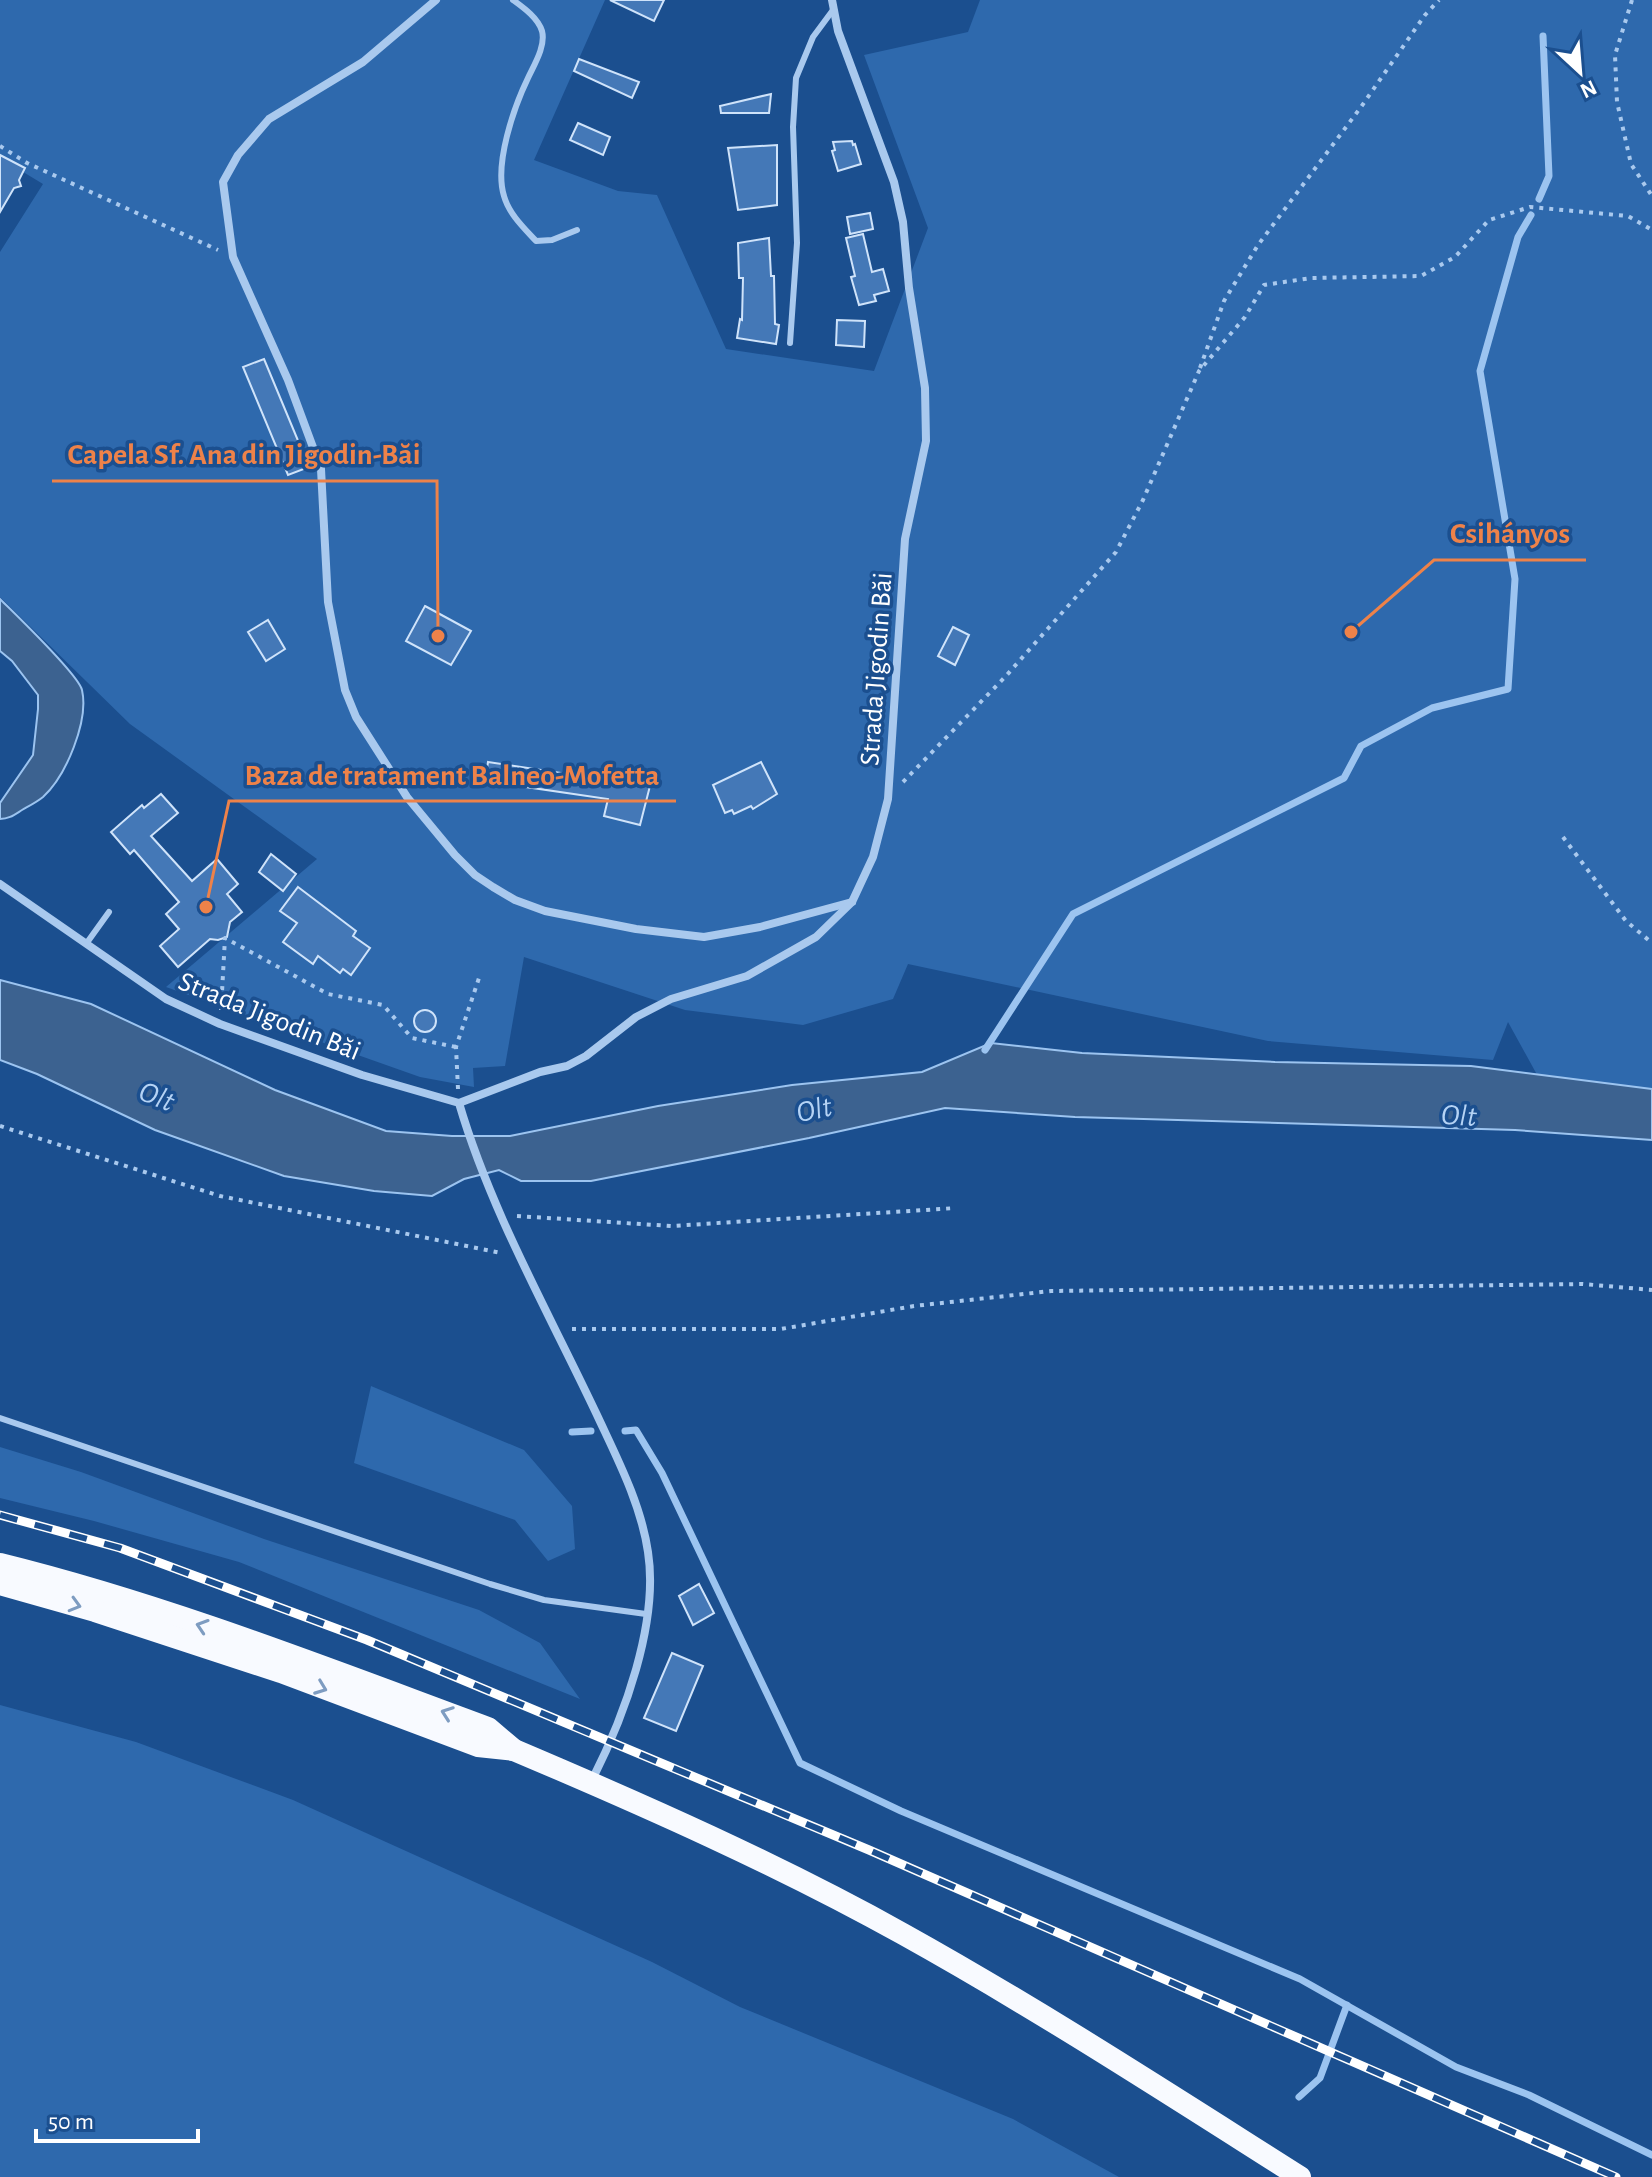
<svg xmlns="http://www.w3.org/2000/svg" width="1652" height="2177" font-family="'Alegreya Sans',sans-serif">
	<style>
		.green { fill: #2e69ad }
		.water { fill: #3c6290; stroke: #9cc4f0; stroke-width: 2 }
		.lines { fill: none; stroke-linecap: round; stroke-linejoin: round }
		.stream { stroke: #9cc4f0; stroke-width: 7 }
		.building { fill: #4478b7; stroke: #cfe3fa; stroke-width: 2 }
		.path { stroke: #a9c9ee; stroke-width: 4; stroke-dasharray: 4 6; stroke-linecap: butt }
		.service { stroke: #a9c9ee; stroke-width: 6 }
		.minor { stroke: #a9c9ee; stroke-width: 8 }
		.trunk { stroke: #f8faff; stroke-width: 22 }
		.rail-casing { stroke: #fff; stroke-width: 9 }
		.rail { stroke: #1b4f8f; stroke-width: 6; stroke-dasharray: 18; stroke-linecap: butt }
		.oneway { stroke: #7e9cc1 }
		.labels { text-anchor: middle; stroke-width: 7; stroke-linejoin: round; paint-order: stroke }
		.street-label { font-size: 28px; fill: #fff; stroke: #1b4f8f }
		.water-label { font-size: 30px; font-style: italic; fill: #b5d3f5; stroke: #1b4f8f }
		.leader { fill: none; stroke: #ee8249; stroke-width: 3 }
		.callout-dot { fill: #ee8249; stroke: #1b4f8f; stroke-width: 3 }
		.callout-label { font-size: 30px; text-anchor: middle; font-weight: bold; fill: #ee8249; stroke: #1b4f8f; stroke-width: 7; stroke-linejoin: round; paint-order: stroke }
	</style>
	<rect width="100%" height="100%" fill="#1b4f8f"/>
	<g class="green">
		<path d="M0,0H605L534,160L618,191L657,195L726,349L874,371L928,228L864,55L968,32L980,0H1652V1094L1541,1082L1508,1022L1493,1060L1268,1041L908,964L893,999L803,1025L685,1010L524,957L505,1066L473,1068L474,1087L420,1077L166,987L317,859L130,724L0,597V252L43,184L0,158Z"/>
		<path d="M371,1386L524,1450L572,1506L575,1549L548,1561L515,1520L354,1463Z"/>
		<path d="M0,1447L81,1472L264,1539L479,1610L540,1643L580,1699L239,1562L94,1521L0,1498Z"/>
		<path d="M0,1705L136,1742L293,1800L652,1962L740,2007L1013,2119L1119,2177H0Z"/>
	</g>
	<g class="water">
		<path d="M0,599C15,614 78,674 82,690C89,721 66,776 43,797C37,802 29,806 22,810C14,815 9,819 0,819V803L33,755L38,709V695L12,661L0,651Z"/>
		<path d="M0,980L91,1004L275,1090L386,1131L452,1136H510L658,1106L792,1085L922,1072L991,1043L1082,1053L1275,1062L1471,1066L1652,1089V1140L1515,1130L1075,1117L945,1108L809,1138L591,1181H521L499,1170L464,1179L432,1196L374,1191L284,1176L155,1130L37,1074L0,1060Z"/>
	</g>
	<g class="lines">
		<g class="stream">
			<path d="M1539,199L1549,176L1543,36"/>
			<path d="M985,1050L1073,914L1344,778L1361,746L1432,708L1508,689L1515,579L1480,371L1518,237L1531,215"/>
			<path d="M625,1431L636,1430L662,1473L800,1763L901,1811L1300,1979L1456,2067L1529,2095L1652,2155"/>
			<path d="M572,1432L591,1431"/>
			<path d="M1299,2097L1320,2078L1347,2005"/>
		</g>
	</g>
	<g class="building">
		<path d="M610,0H664L654,21Z"/>
		<path d="M579,59L639,82L632,98L574,71Z"/>
		<path d="M771,94L769,113H721L720,106Z"/>
		<path d="M578,123L610,137L603,155L570,140Z"/>
		<path d="M852,141L853,145L855,144L861,164L838,171L832,151L835,150L833,142Z"/>
		<path d="M777,145V205L738,210L728,148Z"/>
		<path d="M0,155L25,168L19,180L21,186L14,188L0,212Z"/>
		<path d="M870,213L873,229L850,234L847,217Z"/>
		<path d="M863,234L872,272L883,269L889,291L874,295L876,301L859,305L851,277L855,276L846,238Z"/>
		<path d="M769,238L771,276H774L775,324L779,325L776,344L737,338L740,319L742,320L743,278H739L738,243Z"/>
		<path d="M837,320L865,321L864,347L836,345Z"/>
		<path d="M264,359L309,467L288,475L243,367Z"/>
		<path d="M425,606L471,631L451,665L406,641Z"/>
		<path d="M268,620L285,649L266,661L248,632Z"/>
		<path d="M953,627L969,635L955,665L938,656Z"/>
		<path d="M488,762L614,781L617,774L651,782L640,825L604,816L608,799L485,781Z"/>
		<path d="M761,762L777,794L753,809L751,806L734,814L732,810L725,813L713,785Z"/>
		<path d="M161,794L178,813L151,836L192,881L217,859L238,884L227,894L242,912L230,922L227,937L218,940L210,939L178,967L160,946L179,929L166,914L179,902L134,850L130,854L111,832L142,805L144,808Z"/>
		<path d="M271,854L296,874L283,891L259,872Z"/>
		<path d="M298,887L356,931L353,936L370,948L351,975L343,969L340,973L318,956L313,964L283,942L297,923L280,911Z"/>
		<circle cx="425" cy="1021" r="11"/>
		<path d="M699,1584L714,1613L693,1625L679,1596Z"/>
		<path d="M672,1653L703,1666L676,1731L644,1718Z"/>
	</g>
	<g class="lines">
		<g class="path">
			<path d="M1632,0L1615,55L1617,102L1631,164L1652,196"/>
			<path d="M0,146L27,163L218,250"/>
			<path d="M1200,368L1224,301L1258,245L1361,107L1425,15L1439,0"/>
			<path d="M903,782L1005,677L1116,552L1143,500L1199,371L1245,317L1264,285L1311,278L1421,276L1455,257L1489,220L1530,207L1628,216L1652,230"/>
			<path d="M1563,837L1626,921L1652,943"/>
			<path d="M221,1010L225,938L328,994L383,1005L412,1038L456,1047"/>
			<path d="M458,1089L456,1047L479,978"/>
			<path d="M0,1126L220,1196L501,1253"/>
			<path d="M517,1216L671,1226L956,1208"/>
			<path d="M572,1329H781L914,1306L1051,1291L1583,1284L1652,1290"/>
		</g>
		<g class="service">
			<path d="M513,0C524,8 538,18 542,31C546,46 534,65 528,78C514,107 494,164 504,196C509,214 524,228 536,241L552,240L577,230"/>
			<path d="M790,343L797,243L793,127L796,78L813,37L833,10"/>
			<path d="M86,944L109,912"/>
			<path d="M0,1418L490,1584L544,1600L646,1614"/>
		</g>
		<g class="minor">
			<path d="M436,0L363,62L269,119L238,155L223,182L233,257L288,380L321,469L328,602L345,690L356,717L407,797L455,855L475,875L493,887L515,900L545,911L636,929L704,937L760,927L852,902"/>
			<path d="M0,884L166,999L220,1024L362,1075L459,1103C491,1212 549,1313 597,1415C617,1458 641,1504 648,1552C659,1623 624,1717 592,1780"/>
			<path d="M459,1103L540,1072L567,1066L586,1056L636,1017L671,999L747,976L816,937L852,902L873,857L888,799L905,539L926,441L925,388L909,288L903,222L894,182L838,31L832,0"/>
		</g>
		<g class="trunk">
			<path d="M0,1564C166,1605 328,1669 488,1728L514,1750C646,1806 777,1864 903,1934C1038,2009 1169,2094 1300,2177"/>
			<path d="M0,1584L95,1611L281,1672L478,1746L514,1750"/>
		</g>
		<g class="rail-casing">
			<path id="rail" d="M0,1515L120,1548L367,1640L869,1850L1616,2177"/>
		</g>
		<use href="#rail" class="rail"/>
	</g>
	<defs><path id="oneway-chevron" d="M-2-3.5L2.5 0L-2 3.5" fill="none" stroke-width="1.6" stroke-linecap="round" stroke-linejoin="round" transform="scale(2)"/></defs>
	<g class="oneway">
		<use href="#oneway-chevron" transform="translate(75 1605) rotate(16)"/>
		<use href="#oneway-chevron" transform="translate(202 1626) rotate(-162)"/>
		<use href="#oneway-chevron" transform="translate(321 1688) rotate(21)"/>
		<use href="#oneway-chevron" transform="translate(447 1713) rotate(-160)"/>
	</g>
	<g class="labels">
		<g class="street-label">
			<text transform="translate(875 669) rotate(-86)" y="10">Strada Jigodin Băi</text>
			<text transform="translate(270 1015) rotate(22)" y="10">Strada Jigodin Băi</text>
		</g>
		<g class="water-label">
			<text transform="translate(157 1096) rotate(22)" y="10">Olt</text>
			<text transform="translate(814 1109) rotate(-11)" y="10">Olt</text>
			<text transform="translate(1459 1115) rotate(4)" y="10">Olt</text>
		</g>
	</g>
	<path class="leader" d="M438 636L437 481H52M1351 632L1434 560H1586M206 907L229 801H676"/>
	<g class="callout-dot">
		<circle cx="438" cy="636" r="8"/>
		<circle cx="1351" cy="632" r="8"/>
		<circle cx="206" cy="907" r="8"/>
	</g>
	<g class="callout-label">
		<text x="244" y="464">Capela Sf. Ana din Jigodin-Băi</text>
		<text x="1510" y="543">Csihányos</text>
		<text x="452" y="785">Baza de tratament Balneo-Mofetta</text>
	</g>
	<g transform="translate(1580 72) rotate(154)" stroke="#1b4f8f" stroke-width="6" paint-order="stroke">
	<path d="M0-6L14 30L0 20L-14 30Z" fill="#ffffff"/>
	<text y="-12" font-size="22" font-weight="bold" text-anchor="middle" fill="#ffffff">N</text>
	</g>
	<path d="M36 2129v12h162v-12" fill="none" stroke="#ffffff" stroke-width="4"/>
	<text x="48" y="2129" font-size="24" fill="#ffffff" stroke="#1b4f8f" stroke-width="6" paint-order="stroke">50 m</text>
</svg>
